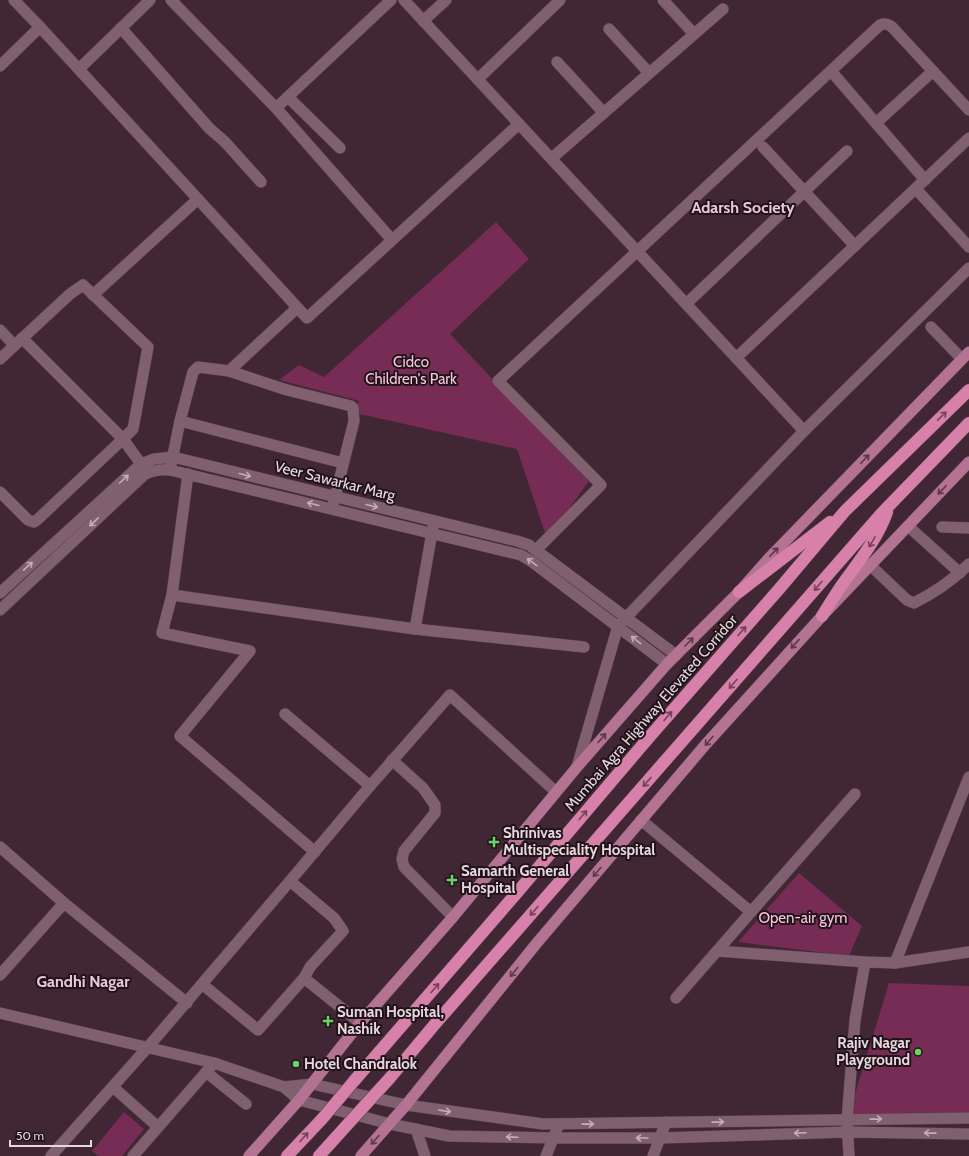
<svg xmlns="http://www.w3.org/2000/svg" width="969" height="1156" font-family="Cabin,sans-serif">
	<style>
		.green { fill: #762c54 }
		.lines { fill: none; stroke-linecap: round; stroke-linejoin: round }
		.minor-casing { stroke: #59424e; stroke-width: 12 }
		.tertiary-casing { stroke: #59424e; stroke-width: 12 }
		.primary-casing { stroke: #59424e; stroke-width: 12 }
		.motorway-casing { stroke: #59424e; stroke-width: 13 }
		.minor { stroke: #80606f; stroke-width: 11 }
		.tertiary { stroke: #80606f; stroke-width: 11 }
		.primary { stroke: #b47392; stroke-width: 11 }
		.motorway { stroke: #d780aa; stroke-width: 12 }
		.motorway-bridge-casing { stroke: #59424e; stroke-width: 13; stroke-linecap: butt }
		.motorway-bridge { stroke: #d780aa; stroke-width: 12 }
		.oneway { stroke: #72445a }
		.oneway2 { stroke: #5b3949 }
		.oneway3 { stroke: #c4adb7 }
		.poi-dot { fill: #69d464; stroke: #201319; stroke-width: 1.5 }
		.labels { text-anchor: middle; stroke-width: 4; stroke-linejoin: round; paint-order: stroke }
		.park-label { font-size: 15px; fill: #f7c4db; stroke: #201319 }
		.street-label { font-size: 15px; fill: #e9d6de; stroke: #201319 }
		.poi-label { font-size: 15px; font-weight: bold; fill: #e9d6de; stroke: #201319; text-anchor: start }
		.neighbourhood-label { font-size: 16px; font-weight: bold; fill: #ebc7d7; stroke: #201319 }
	</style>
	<rect width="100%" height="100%" fill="#412633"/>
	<g class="green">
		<path d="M496,222L529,259L450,334L589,481L547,539L517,449L355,413L359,401L279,380L299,365L324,377Z"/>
		<path d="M799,873L862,926L849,956L738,942Z"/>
		<path d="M889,983L969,986V1118L847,1120Z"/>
		<path d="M124,1112L144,1129L122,1156H98L92,1151Z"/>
	</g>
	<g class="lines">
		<g class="minor-casing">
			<g id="minor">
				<path d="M14,0L40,27L307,318L519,124"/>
				<path d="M171,0L276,108L391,0"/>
				<path d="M663,0L694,34"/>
				<path d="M423,21L446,0"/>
				<path d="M121,28L209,128L225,142L261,182"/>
				<path d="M609,29L649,73"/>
				<path d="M557,62L604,113"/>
				<path d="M0,66L40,27"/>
				<path d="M79,69L150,0"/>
				<path d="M831,71L925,180"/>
				<path d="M478,79L560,0"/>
				<path d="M288,97L340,148"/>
				<path d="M276,108L392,240"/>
				<path d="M876,123L933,71"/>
				<path d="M763,147L855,246"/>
				<path d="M552,158L723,9"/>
				<path d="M916,189L969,247"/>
				<path d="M93,295L198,199"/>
				<path d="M686,304L847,151"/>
				<path d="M931,327L962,359"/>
				<path d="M0,330L14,345"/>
				<path d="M736,358L969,138"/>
				<path d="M0,359L70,294L83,285L148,347L133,429L123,439L141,464L145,473"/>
				<path d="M229,371L297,308"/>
				<path d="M180,421L343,463"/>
				<path d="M170,470L180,421L193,372L198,367L229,371L287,390L351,406L353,408L354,421L332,509"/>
				<path d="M188,474L172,595L415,629L584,647"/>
				<path d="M0,492L28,520L34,522L37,520L123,439L22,338"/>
				<path d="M908,526L960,573"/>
				<path d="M942,527L969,528"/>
				<path d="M536,550L601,485L498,381L880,25C885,23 888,24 892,27L969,110"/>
				<path d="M870,565L907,600L914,603C934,593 953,580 969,564"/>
				<path d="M172,595L162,633L250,651L180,736L315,852"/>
				<path d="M415,629L434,521"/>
				<path d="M285,714L370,786"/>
				<path d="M392,760L423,788L435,805V813L404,851L402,859L404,867L453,917"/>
				<path d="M969,777L895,963L969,952"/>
				<path d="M641,820L751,912L676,998"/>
				<path d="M0,847L64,903L187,1003"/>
				<path d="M751,912L855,794"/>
				<path d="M717,951L865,962L895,963"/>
				<path d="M0,975L64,903"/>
				<path d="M304,978L360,1023"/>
				<path d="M202,984L258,1030L304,978L310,967L343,931L334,918L290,881"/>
				<path d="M206,1072L246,1104"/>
				<path d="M113,1087L158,1127"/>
				<path d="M416,1129L425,1156"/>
				<path d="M51,1156L148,1047L290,881L370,786L450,695L556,792"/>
				<path d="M133,1156L214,1063"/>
				<path d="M546,1156L559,1124"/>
				<path d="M653,1156L666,1122"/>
				<path d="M849,1156L847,1120L855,1020L865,962"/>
			</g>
		</g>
		<g class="tertiary-casing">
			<g id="tertiary">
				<path d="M404,0L804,431"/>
				<path d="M0,593L141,464L154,459L173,457L517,541L529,545L676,655"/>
				<path d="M0,610L145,474C154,470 161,469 170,470L521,555L531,561L667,664"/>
				<path d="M577,767L618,626L804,431L969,268"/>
				<path d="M0,1013L214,1063L284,1087L299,1100L390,1124L449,1136L554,1138H660L847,1132L969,1134"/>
				<path d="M284,1087L312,1084L406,1105L543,1124L969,1118"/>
			</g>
		</g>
		<g class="primary-casing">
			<g id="primary">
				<path d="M249,1156L299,1100L360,1023L453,917L577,767L667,664L739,592L770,557L969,352"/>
				<path d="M361,1156L406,1105L536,944L706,744L822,616L969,462"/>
			</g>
		</g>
		<g class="motorway-casing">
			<g id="motorway">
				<path d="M739,592L830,522"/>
				<path d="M822,616C829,605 836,593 844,582C860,560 878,538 887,512"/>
				<path d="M389,1079L435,1024L881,514L969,423"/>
				<path d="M354,1081L515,895L651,735L780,588L845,511L969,390"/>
				<path d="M287,1156L322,1119"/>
				<path d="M319,1156L347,1125"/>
			</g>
		</g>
		<use href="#minor" class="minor"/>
		<use href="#tertiary" class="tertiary"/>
		<use href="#primary" class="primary"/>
		<use href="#motorway" class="motorway"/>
		<g class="motorway-bridge-casing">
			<g id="motorway-bridge">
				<path d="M322,1119L354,1081"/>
				<path d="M347,1125L389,1079"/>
			</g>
		</g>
		<use href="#motorway-bridge" class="motorway-bridge"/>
	</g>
	<defs><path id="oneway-shaft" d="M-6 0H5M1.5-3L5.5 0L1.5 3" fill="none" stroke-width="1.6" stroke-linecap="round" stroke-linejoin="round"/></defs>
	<g class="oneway">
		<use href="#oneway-shaft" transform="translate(942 416) rotate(-44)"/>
		<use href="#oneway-shaft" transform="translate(872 542) rotate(120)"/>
		<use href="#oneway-shaft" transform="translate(818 586) rotate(131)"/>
		<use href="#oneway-shaft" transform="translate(742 631) rotate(-49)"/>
		<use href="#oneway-shaft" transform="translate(733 684) rotate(131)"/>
		<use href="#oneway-shaft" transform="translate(668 716) rotate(-49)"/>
		<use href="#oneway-shaft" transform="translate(647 782) rotate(131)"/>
		<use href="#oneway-shaft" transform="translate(583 815) rotate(-50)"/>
		<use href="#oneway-shaft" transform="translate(534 911) rotate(131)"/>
		<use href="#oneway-shaft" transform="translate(435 988) rotate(-49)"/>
		<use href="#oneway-shaft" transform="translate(304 1137) rotate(-48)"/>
	</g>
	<g class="oneway2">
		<use href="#oneway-shaft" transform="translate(865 459) rotate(-46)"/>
		<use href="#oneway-shaft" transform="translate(942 490) rotate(134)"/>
		<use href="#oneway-shaft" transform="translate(774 552) rotate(-46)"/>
		<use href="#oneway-shaft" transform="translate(689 642) rotate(-45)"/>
		<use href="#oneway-shaft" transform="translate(795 644) rotate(133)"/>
		<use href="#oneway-shaft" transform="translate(602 738) rotate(-49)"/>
		<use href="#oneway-shaft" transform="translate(709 741) rotate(131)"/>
		<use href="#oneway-shaft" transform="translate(597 872) rotate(130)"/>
		<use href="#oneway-shaft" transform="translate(514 972) rotate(129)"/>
		<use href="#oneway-shaft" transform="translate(375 1140) rotate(132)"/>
	</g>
	<g class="oneway3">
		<use href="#oneway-shaft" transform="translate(245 475) rotate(14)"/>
		<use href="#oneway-shaft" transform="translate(124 479) rotate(-42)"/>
		<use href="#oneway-shaft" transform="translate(313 504) rotate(-166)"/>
		<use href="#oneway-shaft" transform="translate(372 506) rotate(14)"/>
		<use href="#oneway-shaft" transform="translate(94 522) rotate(137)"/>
		<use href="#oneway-shaft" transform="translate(532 562) rotate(-144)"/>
		<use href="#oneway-shaft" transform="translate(28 566) rotate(-43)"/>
		<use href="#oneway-shaft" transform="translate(636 640) rotate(-142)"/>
		<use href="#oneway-shaft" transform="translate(445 1111) rotate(8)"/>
		<use href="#oneway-shaft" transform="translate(876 1119) rotate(-1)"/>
		<use href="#oneway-shaft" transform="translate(718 1122) rotate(-1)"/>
		<use href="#oneway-shaft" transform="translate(588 1124) rotate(-1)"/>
		<use href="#oneway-shaft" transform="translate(800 1133) rotate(178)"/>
		<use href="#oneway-shaft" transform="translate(930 1133) rotate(-179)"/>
		<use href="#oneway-shaft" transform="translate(512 1137) rotate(-178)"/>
		<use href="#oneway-shaft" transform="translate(642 1138) rotate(180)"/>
	</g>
	<g class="poi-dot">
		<path d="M492 836h4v4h4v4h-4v4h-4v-4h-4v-4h4z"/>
		<path d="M450 874h4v4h4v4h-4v4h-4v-4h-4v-4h4z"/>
		<path d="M326 1015h4v4h4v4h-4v4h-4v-4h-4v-4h4z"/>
		<circle cx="918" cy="1052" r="4"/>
		<circle cx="296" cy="1064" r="4"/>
	</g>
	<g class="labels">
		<g class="park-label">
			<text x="411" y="367">Cidco<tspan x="411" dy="17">Children's Park</tspan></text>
			<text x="803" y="923">Open-air gym</text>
		</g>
		<g class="street-label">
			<text transform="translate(335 481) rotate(14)" y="5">Veer Sawarkar Marg</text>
			<text transform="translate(651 713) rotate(-49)" y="5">Mumbai Agra Highway Elevated Corridor</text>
		</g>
		<g class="poi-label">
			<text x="503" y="838">Shrinivas<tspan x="503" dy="17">Multispeciality Hospital</tspan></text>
			<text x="461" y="876">Samarth General<tspan x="461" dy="17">Hospital</tspan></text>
			<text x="337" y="1017">Suman Hospital,<tspan x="337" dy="17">Nashik</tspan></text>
			<text x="910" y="1048" text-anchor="end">Rajiv Nagar<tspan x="910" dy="17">Playground</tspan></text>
			<text x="304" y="1069">Hotel Chandralok</text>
		</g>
		<g class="neighbourhood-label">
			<text x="743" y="213">Adarsh Society</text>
			<text x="83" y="987">Gandhi Nagar</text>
		</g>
	</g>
	<path d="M10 1140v6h81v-6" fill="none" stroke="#e9d6de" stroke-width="2"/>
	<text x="16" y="1140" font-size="12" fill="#e9d6de" stroke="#201319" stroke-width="3" paint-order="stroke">50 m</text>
</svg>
